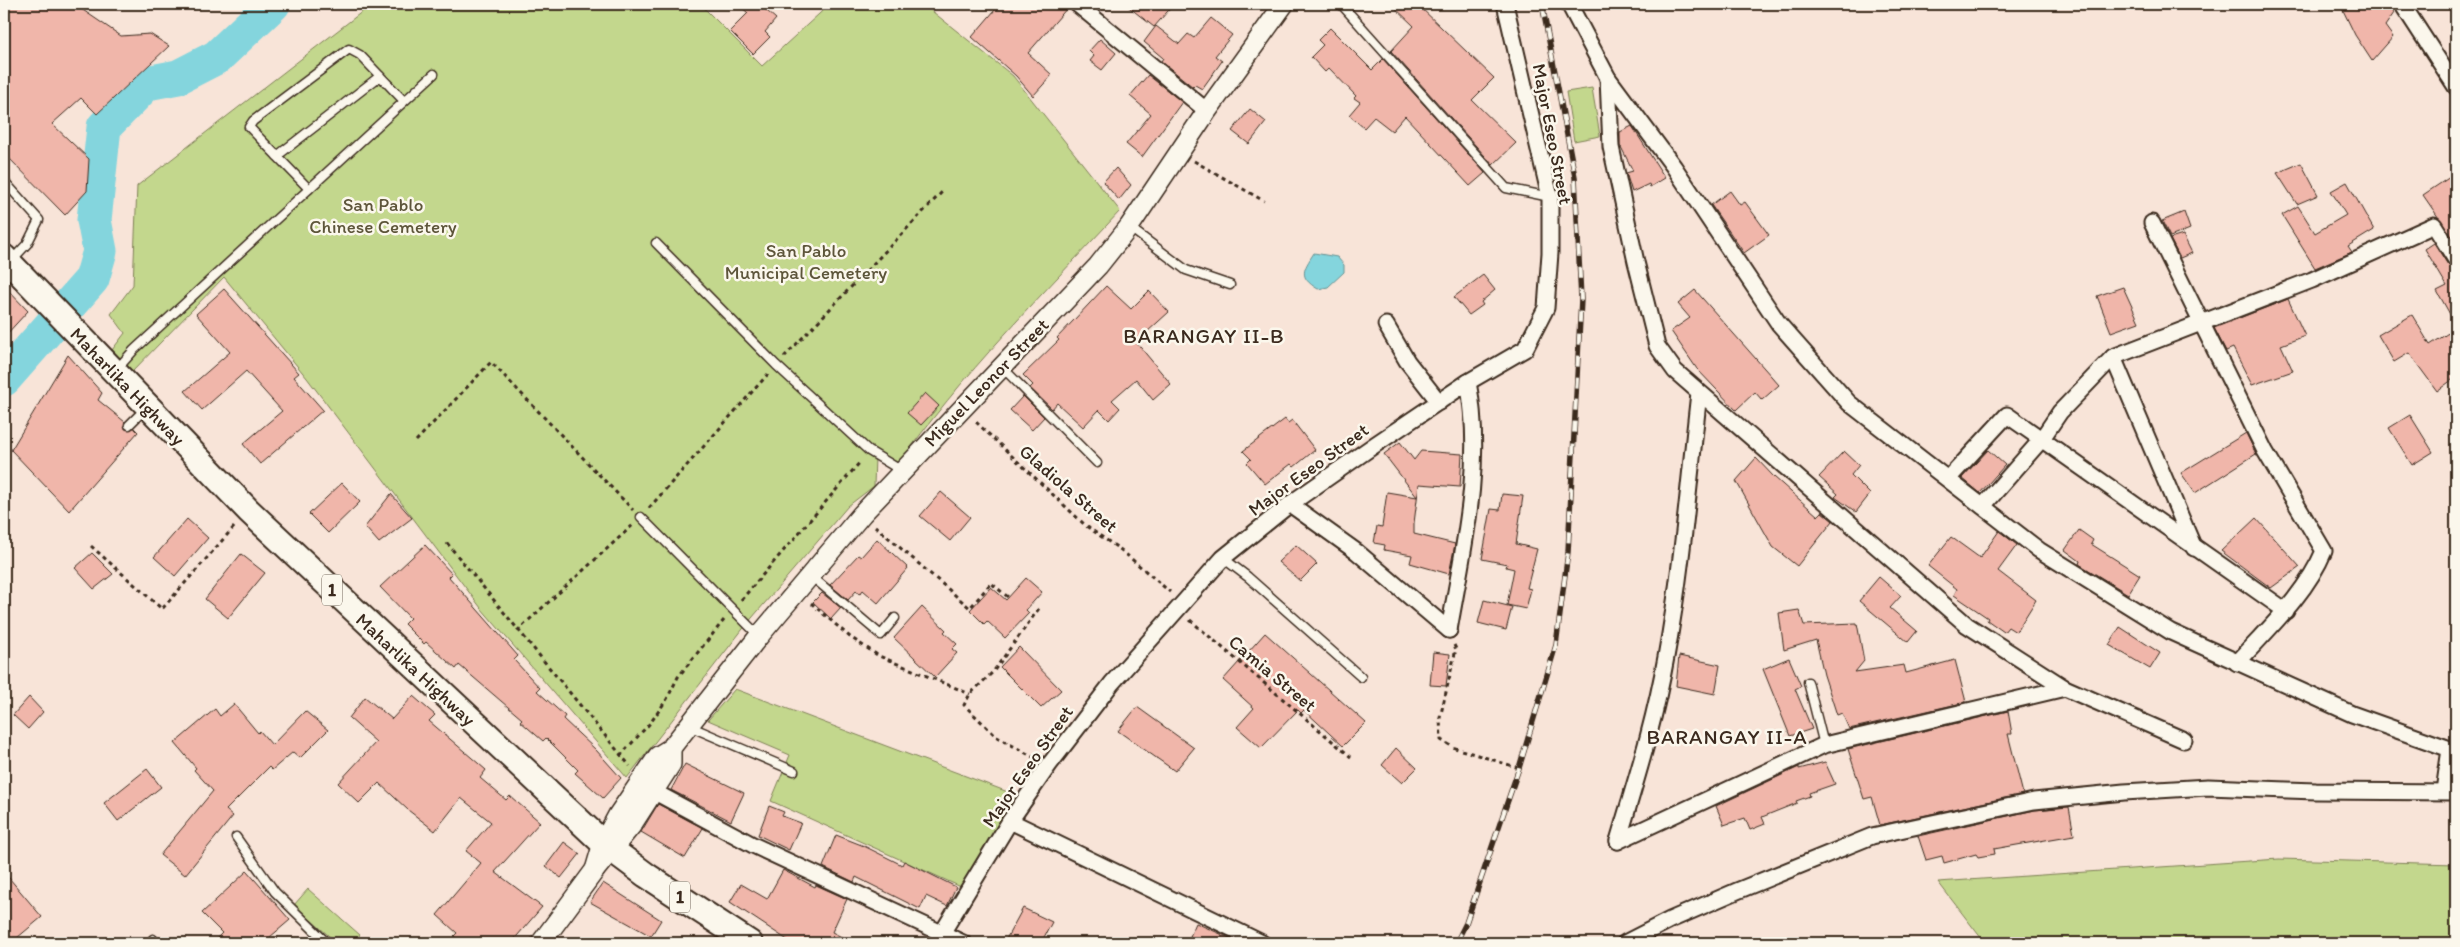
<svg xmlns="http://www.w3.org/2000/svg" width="2460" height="947" font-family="Itim,sans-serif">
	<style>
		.green { fill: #c3d78d; stroke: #7f8056 }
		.water { fill: #84d5dd; stroke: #679191 }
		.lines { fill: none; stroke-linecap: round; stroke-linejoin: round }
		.river { stroke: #84d5dd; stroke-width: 35 }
		.building { fill: #f0b6aa; stroke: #3b2a1e }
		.service-casing { stroke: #3b2a1e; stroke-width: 11 }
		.minor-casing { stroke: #3b2a1e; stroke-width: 19 }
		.tertiary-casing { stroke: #3b2a1e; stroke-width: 22 }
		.primary-casing { stroke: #3b2a1e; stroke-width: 28 }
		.path { stroke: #3b2a1e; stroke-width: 3; stroke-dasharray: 4 4; stroke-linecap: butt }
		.service { stroke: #fbf7ec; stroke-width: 8 }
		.minor { stroke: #fbf7ec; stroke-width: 15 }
		.tertiary { stroke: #fbf7ec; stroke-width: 19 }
		.primary { stroke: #fbf7ec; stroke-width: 24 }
		.rail-casing { stroke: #3b2a1e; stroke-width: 5.5 }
		.rail { stroke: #fbf7ec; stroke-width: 4; stroke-dasharray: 11; stroke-linecap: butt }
		.labels { text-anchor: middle; stroke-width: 5; stroke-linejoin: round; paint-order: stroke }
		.shield { fill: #fbf7ec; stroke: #75685c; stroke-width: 1 }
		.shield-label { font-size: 18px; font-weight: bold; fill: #3b2a1e }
		.street-label { font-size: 19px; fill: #3b2a1e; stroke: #fbf7ec }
		.park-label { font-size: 19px; fill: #5d553a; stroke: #fbf7ec }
		.quarter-label { font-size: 21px; letter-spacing: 1px; fill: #3b2a1e; stroke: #fbf7ec }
	</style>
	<rect width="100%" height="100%" fill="#f8e4d8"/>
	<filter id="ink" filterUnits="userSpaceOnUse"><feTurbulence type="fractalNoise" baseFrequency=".02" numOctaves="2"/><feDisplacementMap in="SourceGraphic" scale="10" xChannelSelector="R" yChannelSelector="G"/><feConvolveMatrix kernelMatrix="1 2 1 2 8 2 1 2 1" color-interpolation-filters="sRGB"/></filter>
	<g filter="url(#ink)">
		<g class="green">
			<path d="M372,4H700L762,66L830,4H923L1013,76L1120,211C1043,294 961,375 896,468L875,457L874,486L848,506L746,625L627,778L481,608L307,378L224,277L130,374L112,350L125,333L111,314L133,285L137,186Z"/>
			<path d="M1592,88L1600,136L1574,141L1566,92Z"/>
			<path d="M735,689L1016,795L961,887L771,801L790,755L708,720Z"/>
			<path d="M2279,859L2456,864V943H1985L1938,882Z"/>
			<path d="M308,889L360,935L352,943H337L294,905Z"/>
		</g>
		<path class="water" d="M1314,253L1337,257L1344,265V272L1328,287L1318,289C1298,277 1303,270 1314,253Z"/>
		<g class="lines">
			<path class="river" d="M4,379L92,279L100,251L94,220L104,127L147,83L178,77L217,57L273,4"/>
		</g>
		<g class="building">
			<path d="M4,4H74L121,36L150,34L169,46L97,114L81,98L52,124L89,159L87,191L65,215L4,153Z"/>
			<path d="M738,4H759L776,19L765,32L770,37L753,54L730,31L748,13Z"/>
			<path d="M1000,4H1068V7L1028,53L1052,75L1033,96L1016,76L972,37Z"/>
			<path d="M1125,4H1174L1154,27Z"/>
			<path d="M1391,4H1417L1494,78L1472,100L1516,143L1493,165L1391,51L1414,26Z"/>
			<path d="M2340,4H2388L2394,13L2385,26L2393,37L2372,61L2355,35Z"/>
			<path d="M1211,18L1232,35L1215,56L1222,61L1202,89L1195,85L1193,87L1161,61L1163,58L1144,42L1156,26L1179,44L1188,34L1194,38Z"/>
			<path d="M1330,28L1372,70L1383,59L1485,173L1470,186L1405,116L1392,131L1374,117L1364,128L1349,115L1360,102L1354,98L1356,96L1329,68L1325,72L1311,57L1323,45L1318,40Z"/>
			<path d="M1100,39L1116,53L1102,70L1090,61L1094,56L1089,51Z"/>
			<path d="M1148,75L1182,102L1142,157L1126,144L1151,114L1130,96Z"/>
			<path d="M1250,109L1266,122L1249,144L1232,131Z"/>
			<path d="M1632,126L1665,178L1650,187L1649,184L1632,192L1626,173L1633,171L1620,145V132Z"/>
			<path d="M2301,163L2318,195L2297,204L2277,173Z"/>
			<path d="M1116,168L1131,185L1119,200L1103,182Z"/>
			<path d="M2456,173V243L2423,195Z"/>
			<path d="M2347,182L2374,230L2348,246L2352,252L2315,268L2282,215L2298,206L2315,233L2346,215L2331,191Z"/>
			<path d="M1730,191L1740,205L1745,202L1769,235L1744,253L1711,205Z"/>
			<path d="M2184,212L2190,229L2170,237L2162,221Z"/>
			<path d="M2183,235L2192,253L2180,258L2170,239Z"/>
			<path d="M2434,243L2448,265L2456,269V325L2437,291L2447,286L2425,249Z"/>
			<path d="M1483,275L1495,290L1481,302L1483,305L1469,315L1454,297Z"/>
			<path d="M4,286L28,311L4,337Z"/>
			<path d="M1106,286L1131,309L1149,291L1169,312L1136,342L1171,384L1153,400L1136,379L1112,400L1120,408L1109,420L1099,410L1083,427L1057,403L1052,409L1030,388L1033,385L1023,375L1059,340L1057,338Z"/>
			<path d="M2123,287L2139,322L2111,332L2097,296Z"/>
			<path d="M224,289L299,373L294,377L323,410L260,464L243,444L282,411L246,371L202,410L185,391L230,352L196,314Z"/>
			<path d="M1695,290L1779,385L1762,400L1755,392L1736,410L1697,369L1671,331L1690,318L1678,304Z"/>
			<path d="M2288,299L2305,336L2281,345L2293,371L2252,385L2233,348L2226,351L2214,328Z"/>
			<path d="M2412,315L2430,345L2456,328V377L2437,391L2409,353L2394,362L2378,335Z"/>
			<path d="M68,355L102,393L98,400L125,422V429L134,428L138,432L69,511L11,450Z"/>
			<path d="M925,393L939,406L921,425L907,413Z"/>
			<path d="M1023,396L1044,417L1032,430L1010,410Z"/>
			<path d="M2410,415L2433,452L2412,465L2389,428Z"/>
			<path d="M1285,419L1288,423L1292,420L1315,450L1294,467L1291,464L1265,484L1247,463L1251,459L1243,451Z"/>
			<path d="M2246,433L2256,454L2195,493L2181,473Z"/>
			<path d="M1400,442L1414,460L1421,451L1462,454L1460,487L1419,484L1414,523V534L1455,544L1449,574L1410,563L1412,555L1384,550L1385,545L1374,543L1377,526L1382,527L1387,492L1417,497L1384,454Z"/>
			<path d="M1988,450L2005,465L1980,493L1962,478Z"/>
			<path d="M1844,451L1859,465L1851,475L1870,494L1856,512L1835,497L1838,494L1819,477Z"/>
			<path d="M1756,458L1774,477L1818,516L1822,512L1833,521L1797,566L1773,547L1736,481Z"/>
			<path d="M342,483L360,502L328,533L309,514Z"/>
			<path d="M941,492L970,517L950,541L920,516Z"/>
			<path d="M391,494L412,518L379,543L365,527Z"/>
			<path d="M1502,494L1523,496L1516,544L1537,549L1527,588L1531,589L1526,609L1507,605L1514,569L1506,567L1507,564L1482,559L1491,509L1500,510Z"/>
			<path d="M2256,518L2300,567L2271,588L2221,551Z"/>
			<path d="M187,519L208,538L175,576L154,557Z"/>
			<path d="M2079,530L2093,540L2091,544L2140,575L2128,594L2079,564L2080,561L2065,550Z"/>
			<path d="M1999,531L2017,545L1998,571L2036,600L2016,632L2008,627L2004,632L1987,620L1988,618L1954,595L1957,589L1928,566L1951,537L1980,558Z"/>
			<path d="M877,539L908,568L878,603L863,590L860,594L856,591L848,600L830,585L858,555L861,557Z"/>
			<path d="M425,545L452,574L449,577L518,656L514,660L540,688L537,691L565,716L563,719L596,750L621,778L603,798L575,773L578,770L546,738L543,741L520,721L522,719L459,665L456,669L426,642L424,644L404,624L410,618L380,587Z"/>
			<path d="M1296,545L1317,564L1300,581L1278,562Z"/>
			<path d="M92,553L113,574L94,589L75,568Z"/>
			<path d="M241,554L265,573L228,618L205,599Z"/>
			<path d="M1879,577L1901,596L1890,608L1917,631L1908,642L1859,601Z"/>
			<path d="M1026,578L1042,592L1026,610L1029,613L1005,638L987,621L984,624L970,610L991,587L1006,600Z"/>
			<path d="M822,593L841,608L831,619L813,602Z"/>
			<path d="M1484,600L1512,607L1506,630L1478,623Z"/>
			<path d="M922,607L946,630L944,632L957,644L952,649L957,653L935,677L894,638Z"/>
			<path d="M1799,610L1804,625L1857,623L1864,661L1855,672L1904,665L1906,673L1955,660L1966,702L1849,729L1842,713L1837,715L1824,675L1816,640L1784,650L1779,613Z"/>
			<path d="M2120,627L2160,653L2150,669L2109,645Z"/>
			<path d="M1265,633L1366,723L1343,746L1304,710L1301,713L1298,710L1261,748L1237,727L1254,708L1223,680Z"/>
			<path d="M1019,647L1061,690L1041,708L1000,667Z"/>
			<path d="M1433,652L1450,654L1446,686L1430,685Z"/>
			<path d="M1679,656L1720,665L1715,694L1676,686Z"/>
			<path d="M1789,658L1801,686L1795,689L1812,729L1790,736L1763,669Z"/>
			<path d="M413,696L435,715L429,721L486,770L480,778L506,800L510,796L540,822L495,872L542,907L511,943H461L454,936L457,933L437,915L481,863L466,851L491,822L461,798L435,831L408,810L379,783L359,803L338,783L376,742L349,718L365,697L392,719Z"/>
			<path d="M29,697L43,712L28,729L13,715Z"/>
			<path d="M234,704L258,733L260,731L272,745L305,711L328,730L300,758L293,752L272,770L269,767L226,810L233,816L185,875L160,855L213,791L194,770L196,768L175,743L215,709L220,716Z"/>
			<path d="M1137,707L1194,748L1175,771L1118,731Z"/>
			<path d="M2008,711L2012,734H2008L2023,794L1880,825L1872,797L1864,799L1848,749Z"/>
			<path d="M1396,748L1417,768L1402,783L1382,765Z"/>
			<path d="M1825,762L1835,784L1809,793L1810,796L1796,801L1797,803L1762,817L1765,824L1750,830L1745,818L1724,825L1716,806L1799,767V769Z"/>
			<path d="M685,764L744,793L731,821L671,790Z"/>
			<path d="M147,769L161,787L118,821L104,803Z"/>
			<path d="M658,804L703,828L685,858L641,832Z"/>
			<path d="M769,806L784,812L782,816L801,823L789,850L758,835Z"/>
			<path d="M2069,807L2074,835L1994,849L1995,854L1978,857L1976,854L1944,863L1942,856L1926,860L1918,836L2035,810Z"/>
			<path d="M836,835L864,846L902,865L904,861L956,887L947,906L926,896L920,909L856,877L854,882L823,867Z"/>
			<path d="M564,842L580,854L561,878L546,866Z"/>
			<path d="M783,870L815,887L816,885L847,899L832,932L853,943H792L730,902L741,884L767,899Z"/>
			<path d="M247,871L290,920L263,943H212L222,933L202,913Z"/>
			<path d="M4,872L42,917L11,943L4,936Z"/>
			<path d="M603,883L661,920L651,936L590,902Z"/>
			<path d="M1023,908L1052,922L1041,943H1004Z"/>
			<path d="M1196,923L1241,943H1187Z"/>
		</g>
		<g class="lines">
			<g class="service-casing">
				<g id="service">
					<path d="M1341,4L1506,188L1550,197"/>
					<path d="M277,156L380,76"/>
					<path d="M4,181L39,220L27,244L11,261"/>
					<path d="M309,189L249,127L253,121L349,49L360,55L404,101"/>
					<path d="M1129,227L1186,270L1230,285"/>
					<path d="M656,243L776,365L869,451L902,471"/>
					<path d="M1002,367L1097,463"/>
					<path d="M117,369L134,350L434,74"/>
					<path d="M129,425L145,409"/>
					<path d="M641,517L759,636"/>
					<path d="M1223,558L1248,577L1361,677"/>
					<path d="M810,575L881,635L895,618"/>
					<path d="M1808,682L1824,745"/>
					<path d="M689,726L794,771"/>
					<path d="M236,837L275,892L327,943"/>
					<path d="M153,939L156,943"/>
				</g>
			</g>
			<g class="minor-casing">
				<g id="minor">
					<path d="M1077,4L1207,111"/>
					<path d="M1569,4L1608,78L1674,167L1779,324L1849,403L2039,550L2171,632L2352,714L2450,749L2444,791"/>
					<path d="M2402,4L2456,87"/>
					<path d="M1608,78L1611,147L1636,262L1657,346L1675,371L1967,625L2065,688"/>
					<path d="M2152,223L2265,451L2324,551C2306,594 2268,629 2237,663"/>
					<path d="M1386,325L1407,361L1439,402"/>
					<path d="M2113,357L2194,548"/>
					<path d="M1949,478L2007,415L2286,611"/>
					<path d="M1290,504L1357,552L1449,630"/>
					<path d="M1983,506L2041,440L2060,412L2113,357L2312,280L2434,225L2456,260"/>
					<path d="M1449,630C1463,550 1484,463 1468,382"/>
					<path d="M653,791L753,845L963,943"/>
					<path d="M1010,821L1262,943"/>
					<path d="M1618,841L1824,745L2065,688L2184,740"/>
					<path d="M1618,841C1636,780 1655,720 1666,657C1682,570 1689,481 1699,393"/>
					<path d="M936,943L1010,821L1049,765L1112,683L1223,558L1290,504L1376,444L1468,382L1525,349L1546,308L1550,253V197L1505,4"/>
					<path d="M1625,943L1670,920L1737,891L1872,836L2034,801L2124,792L2208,787L2316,791L2456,792"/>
				</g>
			</g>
			<g class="tertiary-casing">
				<g id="tertiary">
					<path d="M595,870L603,843L618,815L658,756L671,748L759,636L862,514L1098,266L1129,227L1207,111L1284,4"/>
					<path d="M541,943L595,870L631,826L671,764V748"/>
				</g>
			</g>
			<g class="primary-casing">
				<path id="primary" d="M4,257L249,511L603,843L646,875L750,943"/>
			</g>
			<g class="path">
				<path d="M1194,161L1264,201"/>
				<path d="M784,357L942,192"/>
				<path d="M976,422L1086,526L1121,550L1170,592"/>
				<path d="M416,441L491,362L633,510"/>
				<path d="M649,508L768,374"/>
				<path d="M875,526L970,608L991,583L1008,597"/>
				<path d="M447,543L630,766"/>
				<path d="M91,546L162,609L235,526"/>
				<path d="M741,600L861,461"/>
				<path d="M811,603L850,637L879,656L970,694"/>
				<path d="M1190,620L1351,757"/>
				<path d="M517,631L633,525"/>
				<path d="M1454,645L1456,649L1440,718L1441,740L1455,748L1519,768"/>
				<path d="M620,756L651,722L667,699L678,677L724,620"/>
				<path d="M1035,758L997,737L964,705L970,694L993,672L1040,607"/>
			</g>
			<use href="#service" class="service"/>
			<use href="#minor" class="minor"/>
			<use href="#tertiary" class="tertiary"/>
			<use href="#primary" class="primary"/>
			<g class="rail-casing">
				<path id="rail" d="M1456,943L1466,923L1519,768L1556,645L1568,552L1581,299L1575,177L1542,4"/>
			</g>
			<use href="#rail" class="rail"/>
		</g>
	</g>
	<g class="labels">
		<g class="shield">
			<rect x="322" y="574.5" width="20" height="31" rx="4"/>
			<rect x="670" y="881.5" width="20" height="31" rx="4"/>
		</g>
		<g class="shield-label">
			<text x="332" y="596">1</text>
			<text x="680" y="903">1</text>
		</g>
		<g class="street-label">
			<text transform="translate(1553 134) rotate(79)" y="7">Major Eseo Street</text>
			<text transform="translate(986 382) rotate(-46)" y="7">Miguel Leonor Street</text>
			<text transform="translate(128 386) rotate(46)" y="7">Maharlika Highway</text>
			<text transform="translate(1308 469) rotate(-36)" y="7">Major Eseo Street</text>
			<text transform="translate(1069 488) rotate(41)" y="7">Gladiola Street</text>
			<text transform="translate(416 669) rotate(43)" y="7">Maharlika Highway</text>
			<text transform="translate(1273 673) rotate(40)" y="7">Camia Street</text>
			<text transform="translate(1027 766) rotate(-55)" y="7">Major Eseo Street</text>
		</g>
		<g class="park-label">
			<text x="383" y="211">San Pablo<tspan x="383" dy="22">Chinese Cemetery</tspan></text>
			<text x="806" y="257">San Pablo<tspan x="806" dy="22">Municipal Cemetery</tspan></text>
		</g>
		<g class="quarter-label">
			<text x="1204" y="343">BARANGAY II-B</text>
			<text x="1727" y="744">BARANGAY II-A</text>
		</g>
	</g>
	<rect width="2460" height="947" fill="none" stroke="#fbf7ec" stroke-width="20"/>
	<rect x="10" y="10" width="2440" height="927" fill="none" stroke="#3b2a1e" stroke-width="2" filter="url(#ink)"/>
</svg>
